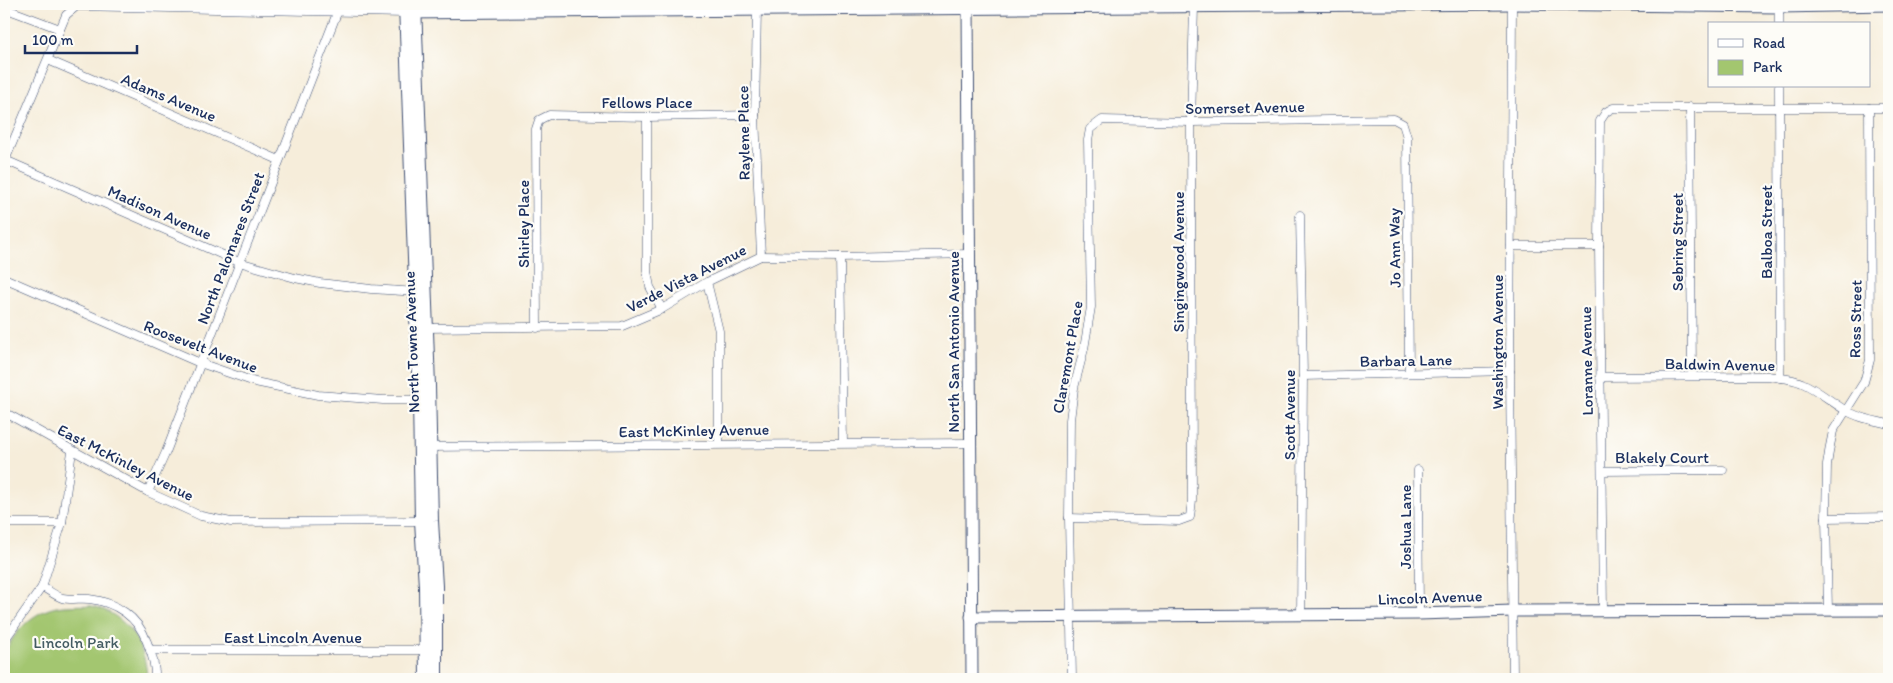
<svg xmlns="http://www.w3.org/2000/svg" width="1893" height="683" font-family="Itim,sans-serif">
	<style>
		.green { fill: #a3c66f; stroke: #5f7a66 }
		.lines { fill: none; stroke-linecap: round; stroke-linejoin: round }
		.street-casing { stroke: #3c4c71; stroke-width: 9 }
		.secondary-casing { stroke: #3c4c71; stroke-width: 13 }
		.primary-casing { stroke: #3c4c71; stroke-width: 14 }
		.street { stroke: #fff; stroke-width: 8 }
		.secondary { stroke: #fff; stroke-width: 11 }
		.primary { stroke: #fff; stroke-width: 12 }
		.labels { text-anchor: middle; stroke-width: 4.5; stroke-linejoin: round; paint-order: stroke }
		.street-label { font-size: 16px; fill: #1b2f5e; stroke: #fdfcf7 }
		.park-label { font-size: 16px; fill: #445c63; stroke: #fdfcf7 }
	</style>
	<rect width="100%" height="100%" fill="#fdfcf7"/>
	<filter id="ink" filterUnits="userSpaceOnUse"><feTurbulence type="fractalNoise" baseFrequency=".02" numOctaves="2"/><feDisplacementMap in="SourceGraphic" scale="10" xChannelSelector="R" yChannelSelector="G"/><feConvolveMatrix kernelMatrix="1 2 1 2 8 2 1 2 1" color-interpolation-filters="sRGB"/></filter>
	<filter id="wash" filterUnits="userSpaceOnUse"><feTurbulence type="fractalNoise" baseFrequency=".0096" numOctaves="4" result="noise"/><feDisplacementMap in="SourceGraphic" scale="20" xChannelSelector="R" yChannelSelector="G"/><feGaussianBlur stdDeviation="1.12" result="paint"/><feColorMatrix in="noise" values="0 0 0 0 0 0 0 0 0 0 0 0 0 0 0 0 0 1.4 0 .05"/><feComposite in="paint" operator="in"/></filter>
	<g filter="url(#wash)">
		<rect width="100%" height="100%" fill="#f6edda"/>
		<path class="green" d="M64,606C74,606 86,604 96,607C128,616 147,648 147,679H4C4,672 2,663 4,656C5,650 10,643 13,638C26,620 42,608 64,606Z"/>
	</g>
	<g filter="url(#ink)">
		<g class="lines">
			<g class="street-casing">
				<g id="street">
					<path d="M1512,4L1510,371L1513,679"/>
					<path d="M1779,7V24"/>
					<path d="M4,8L60,29"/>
					<path d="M757,9L755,115L761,256"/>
					<path d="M48,60L279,160"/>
					<path d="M1779,86L1780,378"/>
					<path d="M1690,107L1692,376"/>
					<path d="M647,117V271L650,287L662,309"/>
					<path d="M5,160L239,262L295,278L320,283L371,289L418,292"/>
					<path d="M4,163L66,15L77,6L405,13"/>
					<path d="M1300,215L1303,376L1301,616"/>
					<path d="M1511,246H1599"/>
					<path d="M840,257L843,443"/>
					<path d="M4,278L200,363L255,382L318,395L383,400H422"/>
					<path d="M707,282L719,331V443"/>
					<path d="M423,328L622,326L662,309L707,282L761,256L840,257L969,254"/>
					<path d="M537,328L536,129L539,120L549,115L647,117L755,115"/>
					<path d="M1303,376L1510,371"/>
					<path d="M1600,377L1768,376C1779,378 1792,378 1802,383C1818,390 1830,401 1845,410C1858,418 1875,421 1889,424"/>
					<path d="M4,412L148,492L201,516L231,522L421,521"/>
					<path d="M426,447L970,443"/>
					<path d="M1418,470L1419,614"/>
					<path d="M1602,471L1723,470"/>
					<path d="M148,492L166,452L337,13"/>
					<path d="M1069,518L1179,521L1190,517L1192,500L1191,122L1194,6"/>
					<path d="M1826,518L1889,517"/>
					<path d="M4,523H62"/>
					<path d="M42,587C48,590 56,596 62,598C71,600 81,598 89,599C116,602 138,617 147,642C152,654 156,666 155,679"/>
					<path d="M1828,610L1826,518L1827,465L1830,446L1833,431L1864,382L1870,360L1869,108"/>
					<path d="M1603,612L1599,246L1600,121L1606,112L1613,108H1889"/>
					<path d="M4,641L42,587L62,523L72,451"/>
					<path d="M150,650H428"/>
					<path d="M1072,679L1069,518L1070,420L1074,388L1084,349L1091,307L1088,140L1090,129L1102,120L1191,122L1394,119L1403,124L1407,137L1409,373"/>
				</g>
			</g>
			<g class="secondary-casing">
				<g id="secondary">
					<path d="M968,4L972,679"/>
					<path d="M406,13L1512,4L1779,7L1889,5"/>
					<path d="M971,617L1419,614L1513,611L1889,610"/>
				</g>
			</g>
			<g class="primary-casing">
				<g id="primary">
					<path d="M405,4L419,400L421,521L425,586L426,679"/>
					<path d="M415,4L429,386L432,521L436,586V679"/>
				</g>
			</g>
			<use href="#street" class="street"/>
			<use href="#secondary" class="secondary"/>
			<use href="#primary" class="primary"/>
		</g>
	</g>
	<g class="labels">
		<g class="street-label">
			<text transform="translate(169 97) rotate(23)" y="6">Adams Avenue</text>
			<text x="647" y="108">Fellows Place</text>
			<text transform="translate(1245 107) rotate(-1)" y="6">Somerset Avenue</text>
			<text transform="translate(743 133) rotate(-91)" y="6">Raylene Place</text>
			<text transform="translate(160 212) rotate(24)" y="6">Madison Avenue</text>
			<text transform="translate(523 224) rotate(-90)" y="6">Shirley Place</text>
			<text transform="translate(1766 232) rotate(-90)" y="6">Balboa Street</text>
			<text transform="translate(1677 242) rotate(-90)" y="6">Sebring Street</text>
			<text transform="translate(230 248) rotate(-69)" y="6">North Palomares Street</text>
			<text transform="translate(1394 248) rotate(-91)" y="6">Jo Ann Way</text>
			<text transform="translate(1178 262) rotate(-90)" y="6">Singingwood Avenue</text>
			<text transform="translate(686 278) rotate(-27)" y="6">Verde Vista Avenue</text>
			<text transform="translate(1855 319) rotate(-89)" y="6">Ross Street</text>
			<text transform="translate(411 342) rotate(-92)" y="6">North Towne Avenue</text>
			<text transform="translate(953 342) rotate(-90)" y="6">North San Antonio Avenue</text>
			<text transform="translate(1497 342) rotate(-90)" y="6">Washington Avenue</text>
			<text transform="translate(201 346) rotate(21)" y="6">Roosevelt Avenue</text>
			<text transform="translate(1067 357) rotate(-80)" y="6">Claremont Place</text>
			<text transform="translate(1406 360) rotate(-1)" y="6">Barbara Lane</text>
			<text transform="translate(1586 361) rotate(-91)" y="6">Loranne Avenue</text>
			<text transform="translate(1720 364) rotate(1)" y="6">Baldwin Avenue</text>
			<text transform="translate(1289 415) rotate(-90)" y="6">Scott Avenue</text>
			<text transform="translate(694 430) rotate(-1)" y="6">East McKinley Avenue</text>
			<text x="1662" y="463">Blakely Court</text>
			<text transform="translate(126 462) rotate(27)" y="6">East McKinley Avenue</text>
			<text transform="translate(1405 527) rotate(-90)" y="6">Joshua Lane</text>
			<text transform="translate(1430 597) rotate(-2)" y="6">Lincoln Avenue</text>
			<text x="293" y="643">East Lincoln Avenue</text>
		</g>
		<g class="park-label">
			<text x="76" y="648">Lincoln Park</text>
		</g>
	</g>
	<rect width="1893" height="683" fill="none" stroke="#fdfcf7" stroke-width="20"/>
	<rect x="1708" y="22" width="162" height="65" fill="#fdfcf7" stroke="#a3aaba"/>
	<rect x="1718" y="39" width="25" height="8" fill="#ffffff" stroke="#a3aaba"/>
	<text x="1753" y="48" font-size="15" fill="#1b2f5e">Road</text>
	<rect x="1718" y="60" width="25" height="15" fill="#a3c66f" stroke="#a3aaba"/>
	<text x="1753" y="72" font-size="15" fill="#1b2f5e">Park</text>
	<path d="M25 45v8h112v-8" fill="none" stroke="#1b2f5e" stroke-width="2.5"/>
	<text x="32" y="45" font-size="15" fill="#1b2f5e" stroke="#fdfcf7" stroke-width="4" paint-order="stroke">100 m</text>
</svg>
